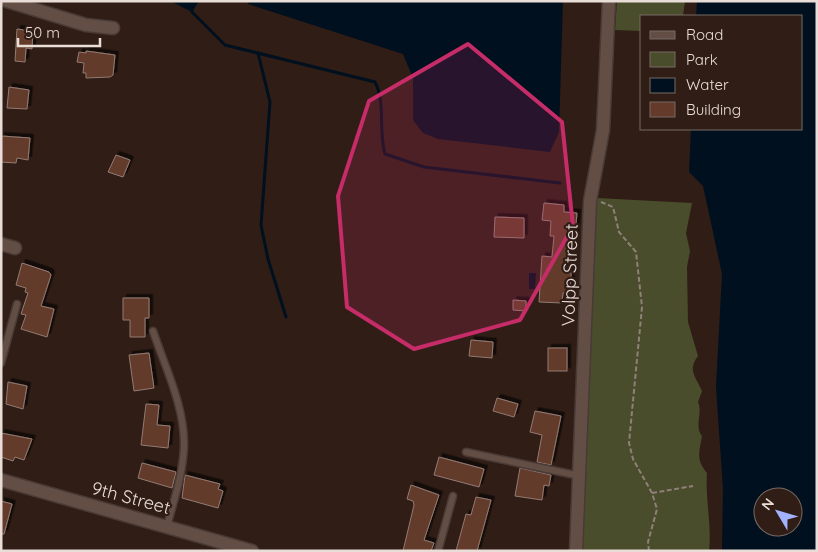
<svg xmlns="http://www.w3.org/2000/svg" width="818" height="552" font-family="Quicksand,sans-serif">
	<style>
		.green { fill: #494d2b }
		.water { fill: #01101e; fill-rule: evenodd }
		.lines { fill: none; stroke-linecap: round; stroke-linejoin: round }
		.stream { stroke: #01101e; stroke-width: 3 }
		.building { fill: #643a2b; stroke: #927b73; filter: url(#shadow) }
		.lane-casing { stroke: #493a36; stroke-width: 9 }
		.street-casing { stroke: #493a36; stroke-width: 15 }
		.path { stroke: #8f807a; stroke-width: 2; stroke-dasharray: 5 2.5; stroke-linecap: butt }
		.lane { stroke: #624e45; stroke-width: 6 }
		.street { stroke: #624e45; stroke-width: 12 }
		.marked { fill: #c62c68; fill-opacity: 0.2; stroke: #c62c68; stroke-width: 4; stroke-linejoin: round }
		.labels { text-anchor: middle; stroke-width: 4.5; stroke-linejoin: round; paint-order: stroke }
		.street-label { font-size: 18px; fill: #e9ddd8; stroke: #2f1d16 }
	</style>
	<defs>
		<filter id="shadow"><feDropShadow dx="3.5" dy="-3.5" stdDeviation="0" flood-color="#0009"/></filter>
	</defs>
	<rect width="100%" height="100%" fill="#2f1d16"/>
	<g class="green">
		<path d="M617,1H685L683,16H642V31L615,30Z"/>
		<path d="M597,198L692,203L686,233L690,251L687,267L688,322L698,356C687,370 696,377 702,391L698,402C703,413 694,426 702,436C699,453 696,460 707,473C705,499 712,525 709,551H582Z"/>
	</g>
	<g class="water">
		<path d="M170,1H199L192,12Z"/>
		<path d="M247,1H563L559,132L550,152L438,139L423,133L413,120V78L403,54L248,4Z"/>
		<path d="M697,1H817V551H722L723,489L716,387L722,274L703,186L689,172L691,129H802V16H696ZM763,497H793V527H763Z"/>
		<path d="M529,273H536L535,289H529Z"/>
	</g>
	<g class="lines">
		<g class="stream">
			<path d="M192,1V12L225,45L375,82C386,103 378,129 385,154L424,167L560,183"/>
			<path d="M258,53L270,102L261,225L268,259L286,317"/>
		</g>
	</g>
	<g class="building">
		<path d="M17,29L33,31L32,49L26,48L25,62L15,61Z"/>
		<path d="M86,51L115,55L113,75L110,77L86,78V73H83L84,63L77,62L79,52L86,53Z"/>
		<path d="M9,87L29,90L27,109L7,108Z"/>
		<path d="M1,136L30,138L28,160L17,158L16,163L1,162Z"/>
		<path d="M116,155L130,160L123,177L108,172Z"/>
		<path d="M544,203L564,205V212L577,213L575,235L568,234L566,258H572L570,293H563L562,303L539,302L542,256L552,257L554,236H550L551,221L542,220Z"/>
		<path d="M495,217L524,218V238L494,237Z"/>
		<path d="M22,263L49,272L51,275L41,306L54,309L47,337L21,329L26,315L21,314L28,293L25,292L26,288L16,285Z"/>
		<path d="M123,298H149V318H145V337H130V320H123Z"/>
		<path d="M513,300L526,301V311L513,310Z"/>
		<path d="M471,340L493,342L492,358L469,356Z"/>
		<rect x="548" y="348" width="19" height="23"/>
		<path d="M149,353L154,388L134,391L129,355Z"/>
		<path d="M8,382L27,386L23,409L6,404Z"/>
		<path d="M497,398L518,404L514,417L493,411Z"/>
		<path d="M146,404L159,405L157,425L170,426L168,448L141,445Z"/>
		<path d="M535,411L561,416L551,465L537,462L542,435L530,432Z"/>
		<path d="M1,433L32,439L24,460L15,457L13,461L1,457Z"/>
		<path d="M439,457L484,469L479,487L434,475Z"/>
		<path d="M142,463L176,472L172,488L138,478Z"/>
		<path d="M520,468L551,475L549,486L544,485L542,500L515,496Z"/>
		<path d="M185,475L220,484L218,489L223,491L218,508L182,498Z"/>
		<path d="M411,485L439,495L424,540L434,543L431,551H403L414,505L413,501L407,499Z"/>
		<path d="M476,497L491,500L477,551H456L466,514L471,515Z"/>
		<path d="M1,501L12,504L4,534H1Z"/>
	</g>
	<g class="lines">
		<g class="lane-casing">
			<g id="lane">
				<path d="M153,331C165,367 185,407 184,446C183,474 174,500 167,526"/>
				<path d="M1,363L17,304"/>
				<path d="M466,452L580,476"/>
				<path d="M438,551L453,496"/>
			</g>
		</g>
		<g class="street-casing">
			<g id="street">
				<path d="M7,1L86,25L113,28"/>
				<path d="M1,244L15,248"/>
				<path d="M1,480L252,551"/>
				<path d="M576,551L590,201L603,130L609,1"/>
			</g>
		</g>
		<g class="path">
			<path d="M601,202L613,207L619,232L636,252L642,307L629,443L633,459L652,493L657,509L648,542L649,551"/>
			<path d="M652,493L693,486"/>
		</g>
		<use href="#lane" class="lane"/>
		<use href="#street" class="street"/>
	</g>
	<path class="marked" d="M468,44L562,122L573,226L520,320L414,349L347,307L338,196L369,101Z"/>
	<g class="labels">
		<g class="street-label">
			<text transform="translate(570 275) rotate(-88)" y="6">Volpp Street</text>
			<text transform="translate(131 498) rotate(15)" y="6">9th Street</text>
		</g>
	</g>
	<rect width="818" height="552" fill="none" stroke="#e9ddd8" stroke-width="5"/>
	<rect x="640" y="15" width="162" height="115" fill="#2f1d16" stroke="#796a64"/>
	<rect x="650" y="31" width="25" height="8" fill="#624e45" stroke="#796a64"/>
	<text x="686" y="40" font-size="15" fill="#e9ddd8">Road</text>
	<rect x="650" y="52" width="25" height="15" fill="#494d2b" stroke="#796a64"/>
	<text x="686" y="65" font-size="15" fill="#e9ddd8">Park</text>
	<rect x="650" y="78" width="25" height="15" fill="#01101e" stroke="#796a64"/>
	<text x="686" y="90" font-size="15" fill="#e9ddd8">Water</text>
	<rect x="650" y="102" width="25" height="15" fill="#643a2b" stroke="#796a64"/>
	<text x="686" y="115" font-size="15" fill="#e9ddd8">Building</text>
	<g transform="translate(778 512) rotate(308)"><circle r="24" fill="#2f1d16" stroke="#796a64"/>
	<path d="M0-4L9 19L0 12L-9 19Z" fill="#a3b2fd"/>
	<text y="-8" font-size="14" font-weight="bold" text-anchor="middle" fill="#e9ddd8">N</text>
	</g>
	<path d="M18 38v8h82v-8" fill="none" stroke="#e9ddd8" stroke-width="2.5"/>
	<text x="25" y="38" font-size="15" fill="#e9ddd8" stroke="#2f1d16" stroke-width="4" paint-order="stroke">50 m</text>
</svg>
